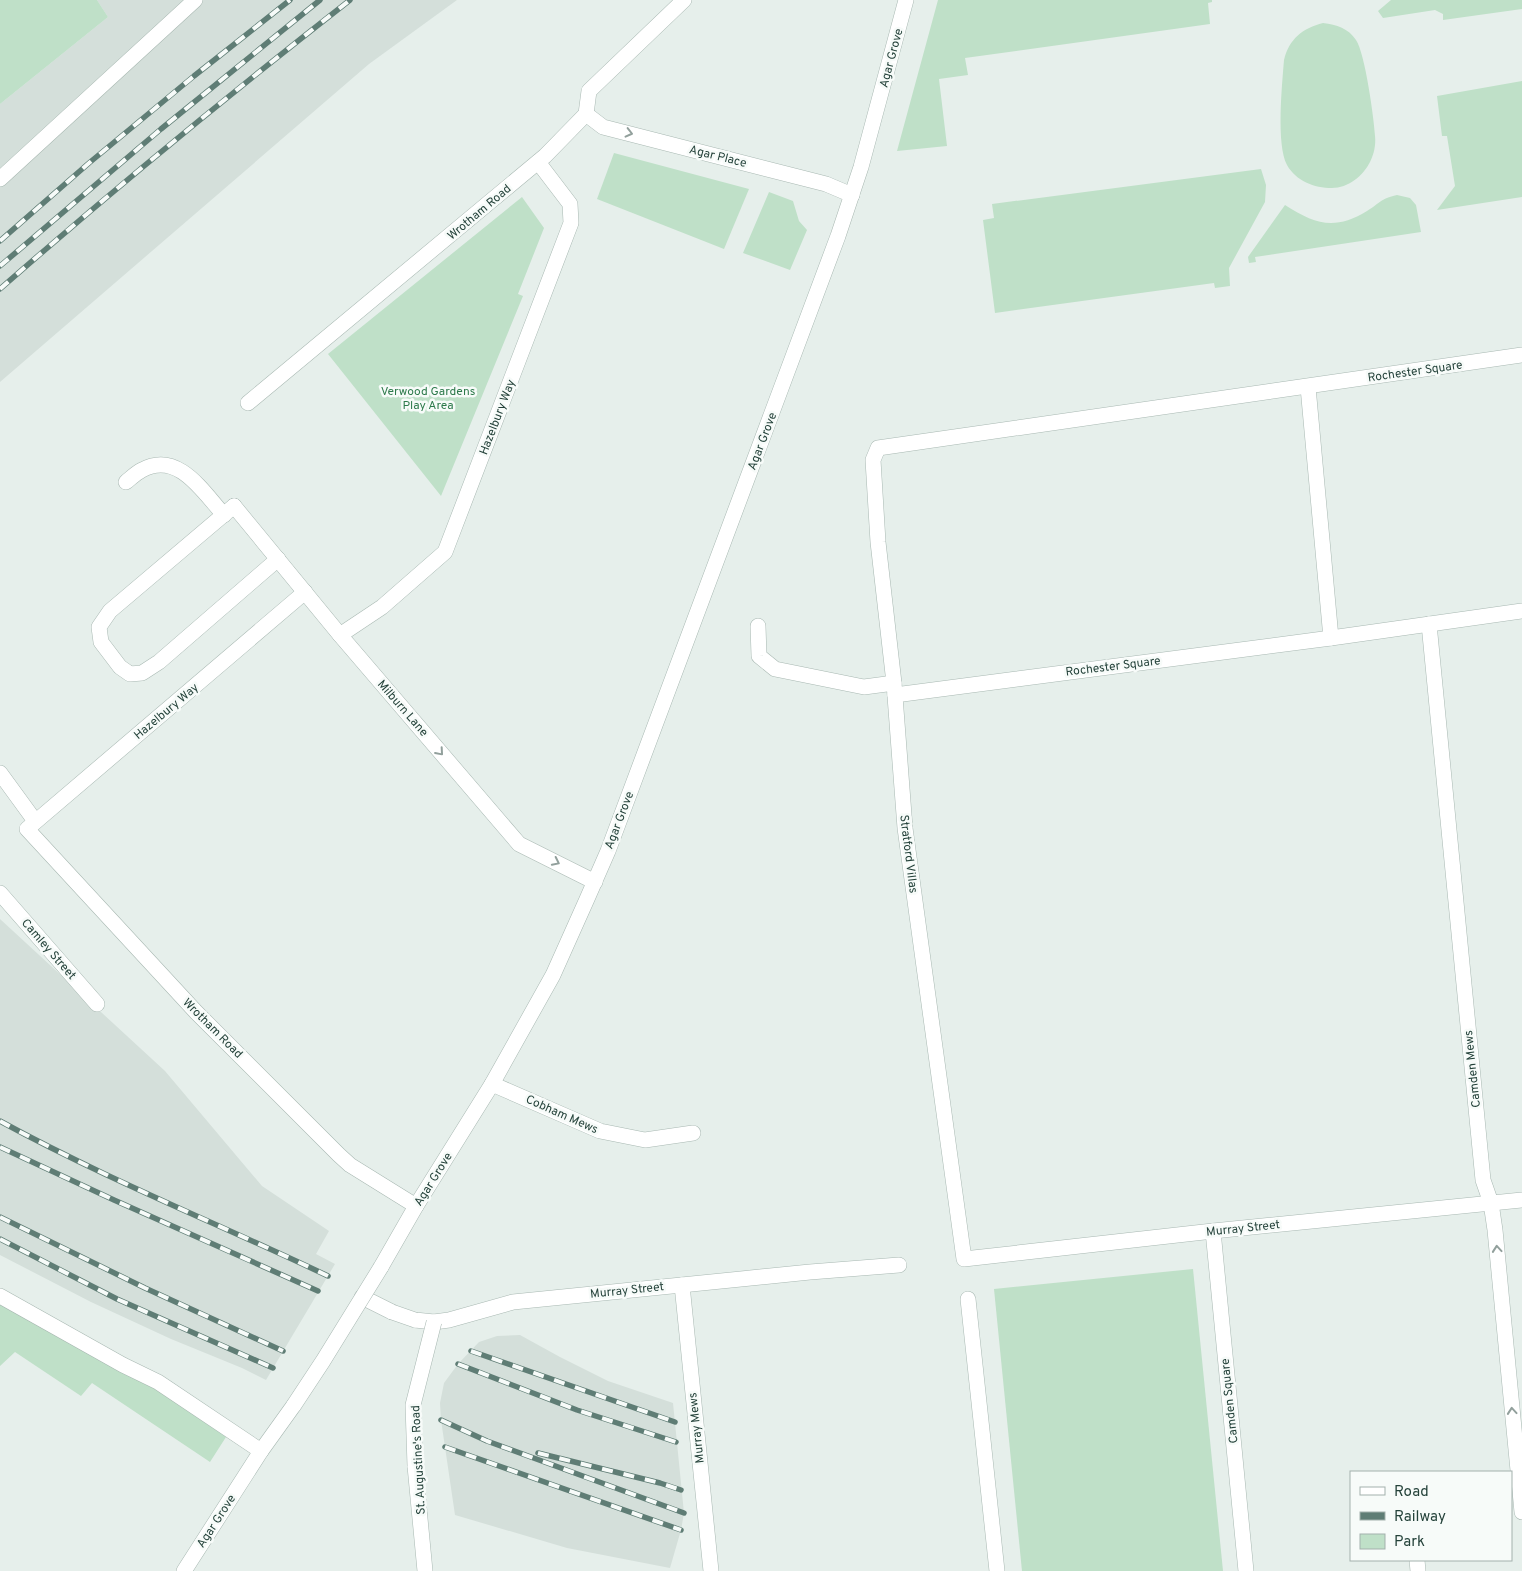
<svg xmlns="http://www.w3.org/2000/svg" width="1522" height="1571" font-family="Overpass,sans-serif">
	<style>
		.built { fill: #d4dfda }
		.green { fill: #bfe0c8 }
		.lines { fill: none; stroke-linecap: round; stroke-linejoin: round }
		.service-casing { stroke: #a8b8b2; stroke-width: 16 }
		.minor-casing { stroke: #a8b8b2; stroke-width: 16 }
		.tertiary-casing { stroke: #a8b8b2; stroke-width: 16 }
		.service { stroke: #fff; stroke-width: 15 }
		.minor { stroke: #fff; stroke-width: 15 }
		.tertiary { stroke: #fff; stroke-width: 15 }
		.rail-casing { stroke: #5f7d75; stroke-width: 5.5 }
		.rail { stroke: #f7fbf9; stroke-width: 4; stroke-dasharray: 11; stroke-linecap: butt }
		.minor-bridge-casing { stroke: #a8b8b2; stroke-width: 16; stroke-linecap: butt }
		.tertiary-bridge-casing { stroke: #a8b8b2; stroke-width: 16; stroke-linecap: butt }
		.minor-bridge { stroke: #fff; stroke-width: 15 }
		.tertiary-bridge { stroke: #fff; stroke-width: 15 }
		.oneway { stroke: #92a09c }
		.labels { text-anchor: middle; stroke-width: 5; stroke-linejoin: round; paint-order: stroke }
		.street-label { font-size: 12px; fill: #24423a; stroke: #f7fbf9 }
		.park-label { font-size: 12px; fill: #2d7a4b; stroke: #f7fbf9 }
	</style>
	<rect width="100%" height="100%" fill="#e6efeb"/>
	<g class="built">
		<path d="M97,0H457L369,64L0,382V104L108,17Z"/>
		<path d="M0,919L165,1071L262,1186L329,1231L316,1254L335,1264L266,1380L242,1368L171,1339L91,1302L0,1255Z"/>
		<path d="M520,1335L560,1357L608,1381L673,1403L684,1513L681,1530L670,1568L567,1548L455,1515L441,1420L440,1403L444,1383L458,1364L479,1342L497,1336Z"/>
	</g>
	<g class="green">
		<path d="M0,0H97L108,17L0,104Z"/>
		<path d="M938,0H1212V2L1208,3L1210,24L965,58L968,75L939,79L947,146L897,151Z"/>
		<path d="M1391,0H1522V9L1443,20V14L1435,10L1383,18L1378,11Z"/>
		<path d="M1323,23C1337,25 1348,28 1356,40C1365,53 1374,118 1375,136C1376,145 1374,154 1370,162C1363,176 1348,188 1332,188C1314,188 1296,181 1287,165C1276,144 1282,85 1284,60C1289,39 1303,28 1323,23Z"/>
		<path d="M1522,81V197L1437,210L1455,186L1447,136H1442L1437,96Z"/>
		<path d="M614,153L749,189L724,249L597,199Z"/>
		<path d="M1261,169L1266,185L1265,202L1229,268L1230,286L1215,288L1214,283L995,313L983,220L994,218L992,204Z"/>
		<path d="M769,192L793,201L799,221L807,230L790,270L743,253Z"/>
		<path d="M1397,195L1410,198L1416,205L1421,232L1255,257L1256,262L1249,263L1248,257L1285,205C1315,224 1334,231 1367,211C1380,203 1380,199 1397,195Z"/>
		<path d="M522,197L544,228L518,294L523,296L441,496L328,354Z"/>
		<path d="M1193,1269L1223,1571H1022L994,1289Z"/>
		<path d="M0,1304L154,1383L226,1437L210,1462L92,1383L81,1396L15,1352L0,1366Z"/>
	</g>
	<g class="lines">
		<g class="service-casing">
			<g id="service">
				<path d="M0,179L195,0"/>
				<path d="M126,482C131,478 136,473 142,470C178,450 203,492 224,515"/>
				<path d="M234,506L110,611L99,627L101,642L120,667L130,674L142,673L159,662L278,559"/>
				<path d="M758,626L759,656L775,669L864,687L894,683"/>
				<path d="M0,773L35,821"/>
				<path d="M0,1296L123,1365L158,1382L261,1451"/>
				<path d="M1417,1560L1418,1571"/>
			</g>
		</g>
		<g class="minor-casing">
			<g id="minor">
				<path d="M586,114L603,127L826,184L852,195"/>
				<path d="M1522,355L878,448L873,460L878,542L894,683L905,828L964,1259L1213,1231L1522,1200"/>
				<path d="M1308,387L1331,638"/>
				<path d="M248,403L545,156L586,114L589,91L684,0"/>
				<path d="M234,506L340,635L519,844L595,882"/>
				<path d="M305,592L27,829L196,1012L339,1155L350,1165L416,1206"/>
				<path d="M1429,624L1483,1180L1491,1203L1495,1230L1522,1512"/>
				<path d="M340,635L382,607L445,552L571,223L570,204L538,162"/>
				<path d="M895,695L1331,638L1522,611"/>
				<path d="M0,893L97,1004"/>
				<path d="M492,1084L600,1131L645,1140L693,1133"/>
				<path d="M1213,1231L1246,1571"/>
				<path d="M682,1285L711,1571"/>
				<path d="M362,1297L392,1312"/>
				<path d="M968,1299L997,1571"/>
				<path d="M415,1320L434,1322L449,1320L513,1302L810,1272L899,1265"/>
				<path d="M415,1466L425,1571"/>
			</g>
		</g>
		<g class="tertiary-casing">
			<g id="tertiary">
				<path d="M381,1267L416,1206L492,1084L553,975L587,899L608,851L838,236L861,167L906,0"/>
				<path d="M184,1571L261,1451L294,1405"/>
			</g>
		</g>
		<use href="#service" class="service"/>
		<use href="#minor" class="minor"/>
		<use href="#tertiary" class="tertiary"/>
		<g class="rail-casing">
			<g id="rail">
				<path d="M0,241L89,163L194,76L290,0"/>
				<path d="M0,266L161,129L320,0"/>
				<path d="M0,289C114,189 231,93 350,0"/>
				<path d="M0,1121C106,1179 219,1224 328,1276"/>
				<path d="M0,1147L114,1200L318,1291"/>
				<path d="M0,1217L145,1288L283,1351"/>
				<path d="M0,1239L117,1299L273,1368"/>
				<path d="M471,1351L675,1422"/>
				<path d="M458,1364L577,1410L676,1442"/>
				<path d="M441,1420L487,1441L684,1513"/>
				<path d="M445,1447L681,1530"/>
				<path d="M538,1453L660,1483L681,1490"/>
			</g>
		</g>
		<use href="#rail" class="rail"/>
		<g class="minor-bridge-casing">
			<g id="minor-bridge">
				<path d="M392,1312L415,1320"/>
				<path d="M415,1466L413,1405L434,1322"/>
			</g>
		</g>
		<g class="tertiary-bridge-casing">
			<path id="tertiary-bridge" d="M294,1405L323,1361L381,1267"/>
		</g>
		<use href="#minor-bridge" class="minor-bridge"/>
		<use href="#tertiary-bridge" class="tertiary-bridge"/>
	</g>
	<defs><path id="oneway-chevron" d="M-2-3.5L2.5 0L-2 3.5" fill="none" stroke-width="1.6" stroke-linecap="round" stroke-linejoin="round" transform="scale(1.25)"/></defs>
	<g class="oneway">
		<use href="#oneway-chevron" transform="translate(629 133) rotate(14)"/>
		<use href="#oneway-chevron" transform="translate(440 752) rotate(49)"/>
		<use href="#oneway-chevron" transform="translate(556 862) rotate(26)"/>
		<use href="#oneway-chevron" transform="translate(1497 1249) rotate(-95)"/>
		<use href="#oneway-chevron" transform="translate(1512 1411) rotate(-95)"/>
	</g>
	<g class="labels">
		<g class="street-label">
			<text transform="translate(891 58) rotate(-75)" y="4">Agar Grove</text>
			<text transform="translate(718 156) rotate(14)" y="4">Agar Place</text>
			<text transform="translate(479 212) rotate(-40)" y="4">Wrotham Road</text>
			<text transform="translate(1415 371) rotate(-8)" y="4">Rochester Square</text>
			<text transform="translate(497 417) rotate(-69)" y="4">Hazelbury Way</text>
			<text transform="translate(762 441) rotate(-69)" y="4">Agar Grove</text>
			<text transform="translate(1113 666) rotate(-7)" y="4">Rochester Square</text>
			<text transform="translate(403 708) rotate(49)" y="4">Milburn Lane</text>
			<text transform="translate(166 711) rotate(-40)" y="4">Hazelbury Way</text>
			<text transform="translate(619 820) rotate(-69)" y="4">Agar Grove</text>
			<text transform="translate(909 854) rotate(83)" y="4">Stratford Villas</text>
			<text transform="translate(49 949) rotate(49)" y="4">Camley Street</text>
			<text transform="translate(213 1028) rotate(45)" y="4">Wrotham Road</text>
			<text transform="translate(1472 1069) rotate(-96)" y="4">Camden Mews</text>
			<text transform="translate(562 1114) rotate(24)" y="4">Cobham Mews</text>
			<text transform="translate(433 1179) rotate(-58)" y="4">Agar Grove</text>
			<text transform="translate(1243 1228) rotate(-6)" y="4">Murray Street</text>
			<text transform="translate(627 1290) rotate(-6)" y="4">Murray Street</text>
			<text transform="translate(1229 1401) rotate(-96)" y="4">Camden Square</text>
			<text transform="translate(696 1428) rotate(-96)" y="4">Murray Mews</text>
			<text transform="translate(418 1460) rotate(-93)" y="4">St. Augustine's Road</text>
			<text transform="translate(216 1521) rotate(-57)" y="4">Agar Grove</text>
		</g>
		<g class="park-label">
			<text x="428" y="395">Verwood Gardens<tspan x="428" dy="14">Play Area</tspan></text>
		</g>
	</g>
	<rect x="1350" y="1471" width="162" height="90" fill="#f7fbf9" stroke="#a3b1ad"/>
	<rect x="1360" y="1487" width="25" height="8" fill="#ffffff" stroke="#a3b1ad"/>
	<text x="1394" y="1496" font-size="15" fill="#24423a">Road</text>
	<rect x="1360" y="1512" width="25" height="8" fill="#5f7d75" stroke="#a3b1ad"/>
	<text x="1394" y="1521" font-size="15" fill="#24423a">Railway</text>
	<rect x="1360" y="1534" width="25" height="15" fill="#bfe0c8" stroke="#a3b1ad"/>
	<text x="1394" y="1546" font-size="15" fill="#24423a">Park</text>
</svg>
